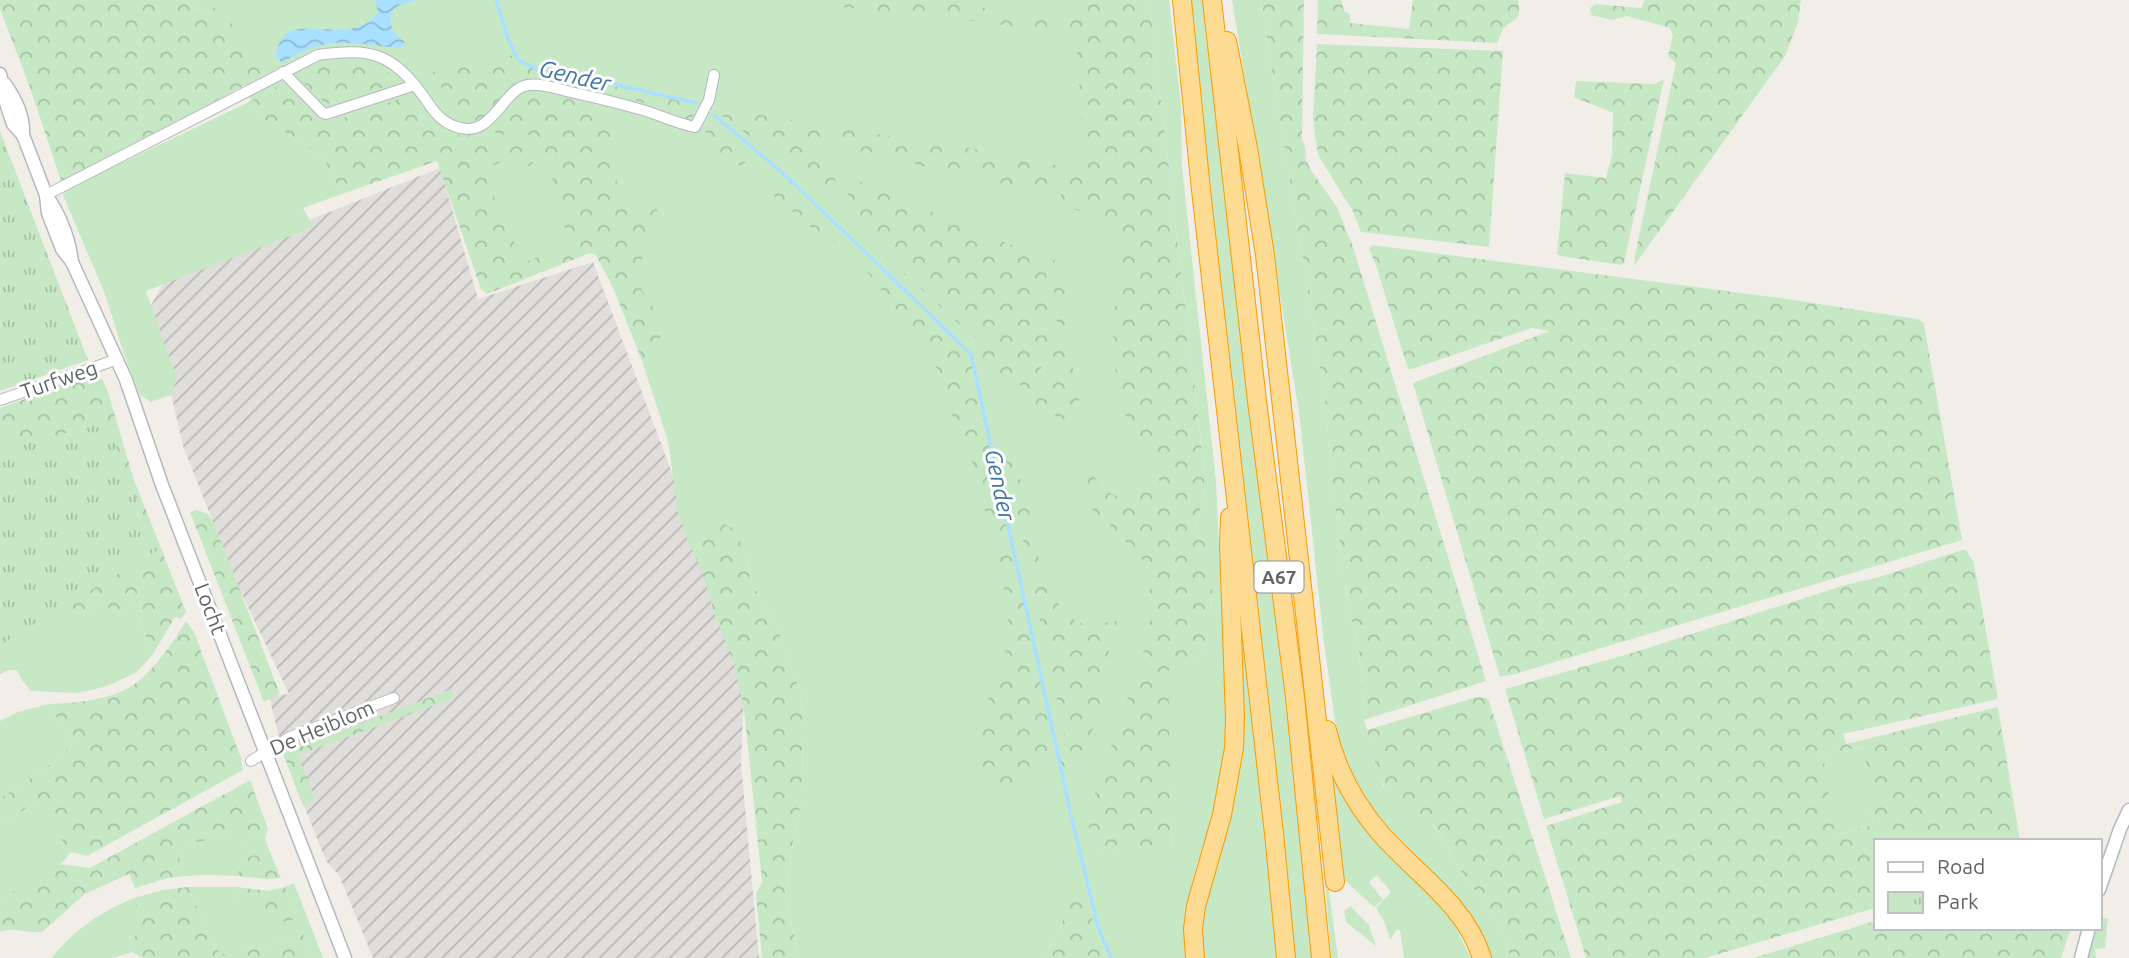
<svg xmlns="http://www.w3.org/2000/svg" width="2129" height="958" font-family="Ubuntu,sans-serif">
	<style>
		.industrial { fill: url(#industrial-furrows) }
		.grass { fill: #c7e8c5 }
		.forest { fill: url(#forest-crowns); fill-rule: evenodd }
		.park { fill: url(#park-tufts) }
		.water { fill: url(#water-waves) }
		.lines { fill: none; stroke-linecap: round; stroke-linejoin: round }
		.stream { stroke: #aae0ff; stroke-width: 3.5 }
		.street-casing { stroke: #b5b8bc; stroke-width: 12 }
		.secondary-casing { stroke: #b4b8bc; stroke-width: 15 }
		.highway-casing { stroke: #f99a00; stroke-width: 20 }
		.street { stroke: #fff; stroke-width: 10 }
		.secondary { stroke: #fff; stroke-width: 12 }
		.highway { stroke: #fedb92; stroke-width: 18 }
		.labels { text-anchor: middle; stroke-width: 6; stroke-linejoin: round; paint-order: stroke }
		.shield { fill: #fff; stroke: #8f9295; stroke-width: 2 }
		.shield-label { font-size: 19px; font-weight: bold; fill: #5f6468 }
		.street-label { font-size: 21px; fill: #5f6468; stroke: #fff }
		.water-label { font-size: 23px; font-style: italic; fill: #3e76a2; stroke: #fff }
	</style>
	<defs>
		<pattern id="industrial-furrows" width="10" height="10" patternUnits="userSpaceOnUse" patternTransform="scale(1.75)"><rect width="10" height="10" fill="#e0deda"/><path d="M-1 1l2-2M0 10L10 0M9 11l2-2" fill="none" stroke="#b9b8b5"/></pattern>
		<pattern id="forest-crowns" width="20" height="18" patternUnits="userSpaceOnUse" patternTransform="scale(1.75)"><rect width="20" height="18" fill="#c7e8c5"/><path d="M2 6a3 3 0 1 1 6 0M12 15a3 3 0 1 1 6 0" fill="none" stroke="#a5c0a4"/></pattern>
		<pattern id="park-tufts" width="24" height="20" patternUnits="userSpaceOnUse" patternTransform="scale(1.75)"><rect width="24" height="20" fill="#c7e8c5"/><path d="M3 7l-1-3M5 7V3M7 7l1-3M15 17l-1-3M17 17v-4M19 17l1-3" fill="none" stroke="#a5c0a4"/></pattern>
		<pattern id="water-waves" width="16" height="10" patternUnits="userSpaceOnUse" patternTransform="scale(1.75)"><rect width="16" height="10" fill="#aae0ff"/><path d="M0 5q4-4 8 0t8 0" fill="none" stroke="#8eb9d2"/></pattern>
	</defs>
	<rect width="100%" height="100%" fill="#f1eee8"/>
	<path class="industrial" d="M440,168L478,299L593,262L745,668L741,763L759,958H373L339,875L326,861L283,753L269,697L289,694L239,588L183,446L151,305L167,277Z"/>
	<g class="grass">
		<path d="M179,0H1147L1180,293L1157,633L1100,803L1091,844V849L1172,853L1167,671L1203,653L1212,602L1203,540L1193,533L1203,500L1205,475L1149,0H1169L1181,104L1182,167L1216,481L1227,722C1223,755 1219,788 1211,820C1207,837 1200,854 1195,872C1187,900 1184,928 1185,958H1107L1093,923L1083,880L1045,958H796L797,944L788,913L786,895L793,842L802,798L803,726L800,691L779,632L750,579L745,552L718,522L687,538L678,512L668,441L642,361H644L618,290L598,254L590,252L487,293L438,158H328L263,114L250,98L246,80L205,12Z"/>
		<path d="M1186,0H1203L1262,515L1286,696L1312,958H1292Z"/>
		<path d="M1232,0H1261L1325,398L1331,475L1347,597L1359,651L1364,720L1383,787L1432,823L1463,874L1499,924L1511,958H1491L1479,929L1463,906L1386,832L1348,773L1338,743L1324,643L1299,412Z"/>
		<path d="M249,102L260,117L305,144L325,161L342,194L303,208L314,227L146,291L177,379L171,395L151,402L140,395L124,354L105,294L63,195L67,189Z"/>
		<path d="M1238,591L1260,783L1277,958H1198V936L1225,816Z"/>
		<path d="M0,596L59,603L75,615C98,604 102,605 126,613L129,606L143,613L139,622C146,632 147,644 153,654L137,672L110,685L92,690L77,693L31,691L22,680L17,670H9L0,674Z"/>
		<path d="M49,704L65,732L74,743L48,766L0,799V721L18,712Z"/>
		<path d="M1865,747L1873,825L1834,835L1823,754Z"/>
		<path d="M1328,748L1337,775L1445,906L1471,958H1404L1400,930H1397L1390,939L1384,921L1376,908L1391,892L1377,875L1369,882L1383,900L1374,907L1340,876Z"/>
		<path d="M31,805L38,806L71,852L61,864L0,900V826Z"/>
		<path d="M1321,830L1338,958H1331Z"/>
		<path d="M230,836L242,841L265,838L270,852L247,857L240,864L238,876L205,875L185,876L177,851L179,845Z"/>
		<path d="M294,883L323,958H313L304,935L236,954H224L215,949L188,887H237L240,903L297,919L285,887Z"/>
		<path d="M134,898L139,916L132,952L112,958H51C76,929 98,913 134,898Z"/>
		<path d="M1350,906L1369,925L1376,946L1346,922L1344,911Z"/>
		<path d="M2099,917L2108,919L2105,948L2095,949L2096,958H2085L2093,928H2099Z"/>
	</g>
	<g class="forest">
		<path d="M0,0H179L204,12L214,8L219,9L246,40L264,75L67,181H61L31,90L0,9Z"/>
		<path d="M803,0H851L888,4L911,2H956L978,4L992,12L1011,16L1075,15L1074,0H1149L1205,475L1203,500L1193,533C1196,535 1199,537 1202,540C1221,560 1209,629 1203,653L1168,671L1172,854L1091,849L1089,828L1095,793L1150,633V568L1108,523L1094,511L1074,485L1072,473L1078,469L1090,470L1103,489L1121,499L1145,485L1150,488L1161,485L1147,445L1121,410L1118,396L1113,343L1116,288L1120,269V248L1118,229L1113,222L1058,204L1070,167L1085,172L1076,35L948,18L802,3Z"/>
		<path d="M1261,0H1304L1302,140L1305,147L1306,159L1310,169L1337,207L1353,247L1486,681L1364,720L1359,651L1347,597L1331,475L1325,398Z"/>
		<path d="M1318,0H1341L1344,11L1350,14V23L1409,29L1413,0H1518C1522,26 1512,16 1502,31C1500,35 1499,39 1497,43L1317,34Z"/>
		<path d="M1645,0H1801L1798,22L1785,56L1634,266L1635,255L1676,63L1668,56L1673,35L1670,28L1627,16L1611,20L1591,15L1590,8L1596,4L1641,8Z"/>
		<path d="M1317,44L1503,51L1489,247L1361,232L1353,211L1319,157L1316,143L1313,119Z"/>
		<path d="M515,54L519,61L540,70L579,76L693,102L699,105L691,120C674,117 659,107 641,102C626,97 610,94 594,91C572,86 549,79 526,80C497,82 500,131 457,119L441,86L432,73L448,63L465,62L479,65L491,64Z"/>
		<path d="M349,60C372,65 384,68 403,82L326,104L296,76L317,65Z"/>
		<path d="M1664,79L1624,263L1621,265L1560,256L1557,254L1565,173L1606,178L1612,155L1613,113L1574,97L1576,81L1654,84Z"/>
		<path d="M284,83L319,121L326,124L411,95C426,115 445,142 475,134L490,148C500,148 517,144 526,146L532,157L533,163L524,170L516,155L482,171L524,263L566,244L568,239L565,227L561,224L565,217L566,207L533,138L526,133L498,135L489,127L521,93L545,91L611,109L613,167L620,196C636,206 666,193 657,228C642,239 649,241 644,255C641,262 636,268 637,276C638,286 646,296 652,305C660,320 664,343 654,357L642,361L614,290L596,255L590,253L487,294L481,289L437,161L342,194L325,161L305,144L260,117L249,102Z"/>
		<path d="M726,109L950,146L970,148L1010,158L1056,165L1044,196L1003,184L928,168L890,156L835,147L785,136V139L836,170L833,208L775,155L718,113Z"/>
		<path d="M709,115L756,152C745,167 739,167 721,164C709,151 700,132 709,115Z"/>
		<path d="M769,163L785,175L865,250L971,354L1058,756L1067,747L1002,444C1023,451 1017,467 1021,483C1022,489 1026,493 1027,498C1030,506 1030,516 1031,525C1037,555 1051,616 1084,624C1095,627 1106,622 1116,621L1117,625L1109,653L1103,707L1076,765L1070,775L1062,778L1058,757C1035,779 1019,790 987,782L980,767L981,734L986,706L1004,657L1010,632L1000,565L972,462L959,442L944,387L934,363L919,339L859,261L833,241L814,230L770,192L766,178Z"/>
		<path d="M849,177L1045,259L1050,324L1048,348L1029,403L1022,398L1020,384L1012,379L989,382L978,339L969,333L848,222L846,215Z"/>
		<path d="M1372,245L1780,298L1917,319L1923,322L1925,330L1962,540L1515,674L1500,677L1413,383L1550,331L1532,328L1412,369H1408L1376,265L1369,249Z"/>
		<path d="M1051,259L1063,264L1069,349L1081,410L1075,420L1061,419L1035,405L1055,349L1057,323Z"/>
		<path d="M94,375L103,380L109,395L133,477L186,612L181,619L175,617L153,654C147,644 146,632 139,622L143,613L129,606L126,613C102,605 98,604 75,615L69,613L59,603L0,500V408Z"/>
		<path d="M197,510L208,514L213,521L280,694L264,702L190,512Z"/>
		<path d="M718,521L734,529L745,552L750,579L779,632L800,691L803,726L802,798L793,842L786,895L788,913L797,944L796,958H762L756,894L762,882L744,709L734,663L716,618L703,575L687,538Z"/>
		<path d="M1962,550H1966L1974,563L1998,699L1843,734L1846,744L1998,707L2020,841H1875V908L1705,958H1586L1546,826L1622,802L1620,796L1544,819L1505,689L1632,653L1845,585L1879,577ZM1864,747L1873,825L1835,835L1823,754Z"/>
		<path d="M186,621L194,632L241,758L243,770L87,856L71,852L35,805H31L0,826V799L48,766L74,743L65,732L49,704C74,703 101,701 125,690C149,678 172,644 186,621Z"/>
		<path d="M452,689L453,697L449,700L298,755L314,797L311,802L303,806L283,753Z"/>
		<path d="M1477,697L1486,698L1489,701L1571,958H1511L1499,924L1463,874L1433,824H1415C1380,793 1378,774 1367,730Z"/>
		<path d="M250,780L268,829L265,838L242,841L230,836L180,845L177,851L185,876L168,878L135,888L129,874L85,894L42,932C27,934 15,926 0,932V900L59,864L90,868Z"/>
		<path d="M270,852L281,878L266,879L238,876L240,864L247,857Z"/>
		<path d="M1083,879L1093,923L1107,958H1045Z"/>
		<path d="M188,887L215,949L224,954H236L304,935L313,958H143L132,952L139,916L134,898L163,890Z"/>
		<path d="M237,887L268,891L285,887L297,919L271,924L247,915L240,903Z"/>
		<path d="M1875,921V928H2071L2061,958H1753Z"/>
	</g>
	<g class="park">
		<path d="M0,131L88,360L0,391Z"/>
		<path d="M106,423L158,550L11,638L0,648V442L14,446Z"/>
	</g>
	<path class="water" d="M375,0H416C410,3 406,3 400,5C390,8 389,22 393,30C395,34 401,39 405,42L400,48C351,44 329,33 282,63L276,57C282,0 349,54 378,12Z"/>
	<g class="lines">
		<g class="stream">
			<path d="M496,0L507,36L516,56L519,60L527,65L540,70L579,76L696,103"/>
			<path d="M714,115L785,175L971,354L1071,815L1098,927L1111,958"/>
		</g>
		<g class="street-casing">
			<g id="street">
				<path d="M283,72L323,113L326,114L415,85"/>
				<path d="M46,195L318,55C370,48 392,52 424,97C432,109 440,121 454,126C493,142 501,89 528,85C542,83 558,89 571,92C593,97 616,102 639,109C658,114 675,123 695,127L709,100L714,75"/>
				<path d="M0,400L118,359"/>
				<path d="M251,761L290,737L394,698"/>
			</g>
		</g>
		<g class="secondary-casing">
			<g id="secondary">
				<path d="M0,74L6,103L13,124L23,135L46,195L48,213L62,249L72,262L126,380L162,485L345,958"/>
				<path d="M5,84C16,100 24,116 23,135"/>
				<path d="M46,195C60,215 69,238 72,262"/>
				<path d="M2099,890L2120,829L2129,810"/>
				<path d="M2081,958L2089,928"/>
			</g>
		</g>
		<g class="highway-casing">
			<g id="highway">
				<path d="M1182,0L1201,190L1274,833L1286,958"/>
				<path d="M1212,0L1257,401L1295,697L1321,958"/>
				<path d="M1227,41L1248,148L1265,255L1335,882"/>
				<path d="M1327,730C1336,769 1355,804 1381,834C1416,874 1466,905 1482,958"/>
				<path d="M1195,958L1193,929L1196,906L1222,815L1234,748L1235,719L1229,546L1230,517"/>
			</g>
		</g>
		<use href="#street" class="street"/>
		<use href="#secondary" class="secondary"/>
		<use href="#highway" class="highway"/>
	</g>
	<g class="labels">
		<rect class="shield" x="1254.5" y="561.5" width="49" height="31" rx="5"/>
		<g class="shield-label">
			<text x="1279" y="584">A67</text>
		</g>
		<g class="street-label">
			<text transform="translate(59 380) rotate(-19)" y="7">Turfweg</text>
			<text transform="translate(210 609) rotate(69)" y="7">Locht</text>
			<text transform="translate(322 728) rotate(-23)" y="7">De Heiblom</text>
		</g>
		<g class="water-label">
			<text transform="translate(575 76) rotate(13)" y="8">Gender</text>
			<text transform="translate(1000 485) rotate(78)" y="8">Gender</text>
		</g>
	</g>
	<rect x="1874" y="839" width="228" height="91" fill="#ffffff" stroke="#bfc1c3" stroke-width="2"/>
	<rect x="1888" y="862" width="35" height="10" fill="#ffffff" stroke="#bfc1c3" stroke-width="2"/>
	<text x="1937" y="874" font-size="21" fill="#5f6468">Road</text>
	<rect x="1888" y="892" width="35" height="21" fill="url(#park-tufts)" stroke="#bfc1c3" stroke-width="2"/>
	<text x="1937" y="909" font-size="21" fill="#5f6468">Park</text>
</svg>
